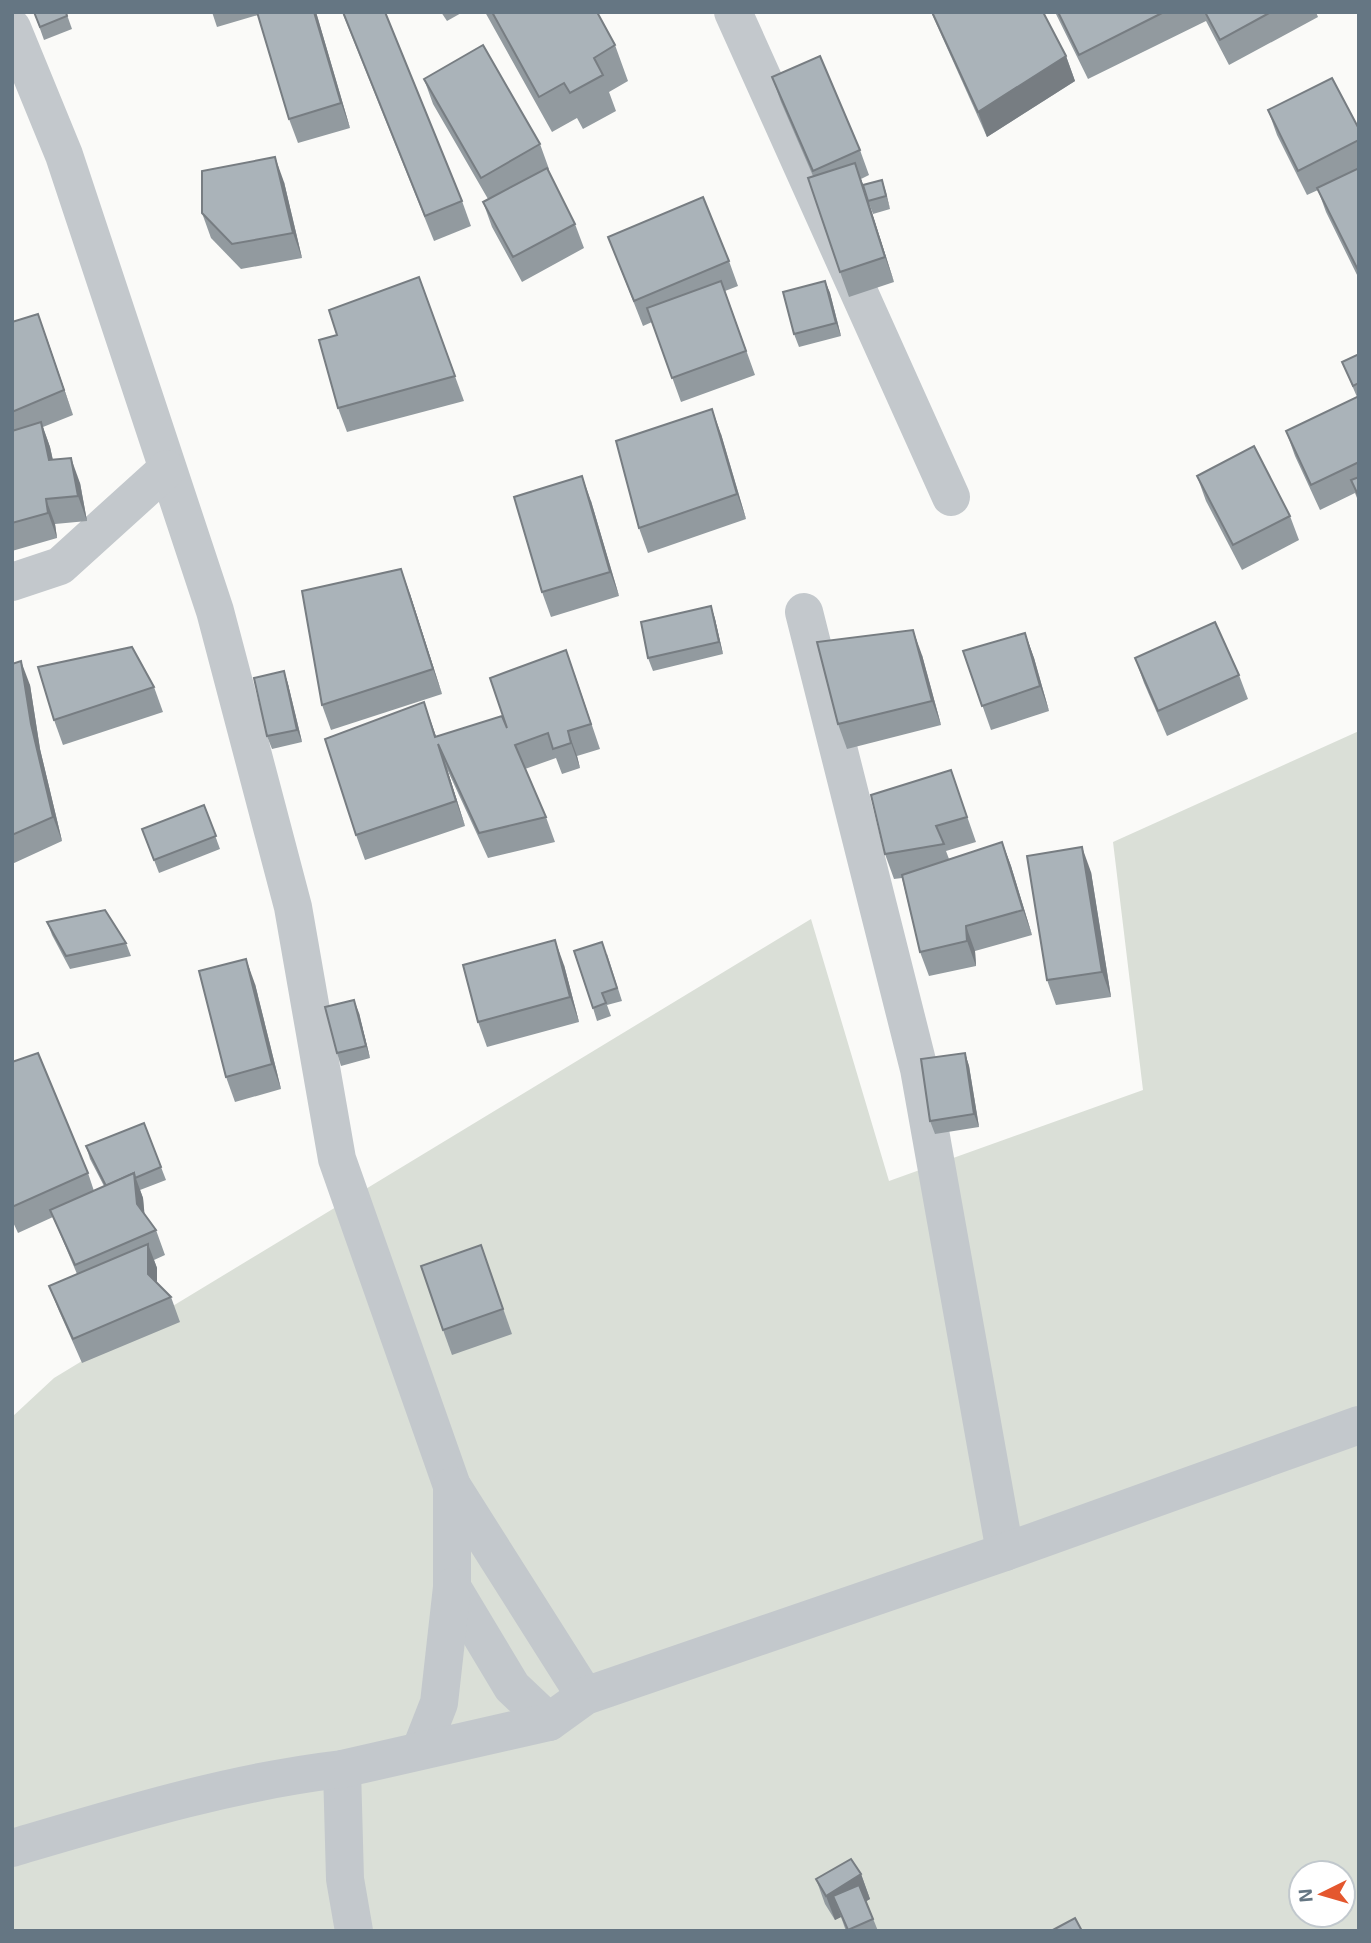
<svg xmlns="http://www.w3.org/2000/svg" width="1371" height="1943" font-family="'Exo 2',sans-serif">
	<style>
		.green { fill: #dadfd7; fill-rule: evenodd }
		.lines { fill: none; stroke-linecap: round; stroke-linejoin: round }
		.street { stroke: #c3c8cc; stroke-width: 38 }
		.wall { fill: #929a9f }
		.shaded-wall { fill: #777d82 }
		.building { fill: #aab3b9; stroke: #777d82; stroke-width: 2 }
	</style>
	<rect width="100%" height="100%" fill="#fafaf8"/>
	<path class="green" d="M1359,731V1931H12V1417L54,1378L811,919L889,1181L1143,1090L1113,842ZM1301,1873H1343V1915H1301Z"/>
	<g class="lines">
		<g class="street">
			<path d="M733,12L951,497"/>
			<path d="M12,28L64,155L215,611L293,907L337,1159L452,1486L585,1696"/>
			<path d="M12,582L60,566L167,469"/>
			<path d="M804,612L919,1069L1005,1552"/>
			<path d="M452,1486V1587L512,1687L549,1722"/>
			<path d="M421,1749L439,1703L452,1587"/>
			<path d="M342,1769L345,1879L354,1931"/>
			<path d="M12,1848C120,1816 230,1782 342,1769L549,1722L585,1696L1005,1552L1359,1425"/>
		</g>
	</g>
	<g class="wall">
		<path d="M34,12H66L72,29L44,40Z"/>
		<path d="M212,12H316L350,128L298,143L289,119L258,15L217,27Z"/>
		<path d="M342,12H385L462,201L471,226L434,241Z"/>
		<path d="M441,12H463L447,21Z"/>
		<path d="M485,12H597L615,45L628,81L609,92L616,111L583,129L577,118L552,132Z"/>
		<path d="M931,12H1043L1066,56L1075,81L987,137Z"/>
		<path d="M1055,12H1316L1318,17L1229,65L1206,21L1088,79Z"/>
		<path d="M772,77L860,150L869,175L861,179L894,282L849,297L840,272L813,176L781,102Z"/>
		<path d="M424,79L540,144L549,169L548,170L575,224L584,248L522,282L492,227L483,202L488,199L433,104Z"/>
		<path d="M1268,110L1359,129V279L1326,212L1318,190L1307,195L1277,135Z"/>
		<path d="M882,180L890,209L873,214L868,201Z"/>
		<path d="M284,182L302,258L241,269L211,238L202,213Z"/>
		<path d="M608,237L729,261L738,286L725,291L755,375L681,402L652,322L643,326Z"/>
		<path d="M419,277L464,401L347,432L338,408L337,335Z"/>
		<path d="M825,281L830,293L841,336L799,347L794,334Z"/>
		<path d="M12,322L47,339L73,415L43,427L50,447L53,460L80,483L87,521L55,524L57,538L12,551Z"/>
		<path d="M1359,354V503L1355,493L1320,510L1295,456L1286,431L1357,397L1342,362Z"/>
		<path d="M721,434L746,519L648,553L639,528Z"/>
		<path d="M1197,476L1290,516L1299,540L1242,570L1206,501Z"/>
		<path d="M591,501L619,596L551,617L542,592Z"/>
		<path d="M410,594L442,694L331,730L322,705Z"/>
		<path d="M711,606L715,619L723,654L653,671L648,658Z"/>
		<path d="M1025,633L1034,658L1049,711L991,730L963,651Z"/>
		<path d="M922,655L941,725L847,749L838,724Z"/>
		<path d="M1135,658L1239,675L1248,699L1167,736L1144,683Z"/>
		<path d="M12,664L30,685L40,749L62,841L12,864Z"/>
		<path d="M284,671L288,684L302,742L272,749L267,736Z"/>
		<path d="M575,675L600,749L577,756L580,768L562,774L556,758L525,769L546,817L555,842L488,858L447,769L465,826L365,860L356,835L424,702L436,736L507,728Z"/>
		<path d="M154,687L163,712L63,745L54,720Z"/>
		<path d="M951,770L976,842L946,851L949,859L1002,842L1011,866L1032,935L975,951L976,966L929,976L920,952L902,878L894,879L885,854Z"/>
		<path d="M204,805L220,849L159,873L142,829Z"/>
		<path d="M1091,872L1111,997L1056,1005L1047,980Z"/>
		<path d="M47,922L126,943L131,956L70,969L52,935Z"/>
		<path d="M607,954L622,1001L607,1005L611,1016L597,1021L593,1008Z"/>
		<path d="M564,965L579,1022L487,1047L478,1022Z"/>
		<path d="M255,984L281,1089L235,1102L226,1077Z"/>
		<path d="M359,1013L370,1058L341,1066L337,1053Z"/>
		<path d="M965,1053L969,1066L979,1127L935,1134L930,1121Z"/>
		<path d="M12,1062L88,1173L94,1191L104,1186L90,1159L86,1146L144,1123L166,1180L140,1190L143,1198L144,1214L156,1230L165,1255L154,1260L157,1268V1283L171,1297L180,1322L82,1363L59,1311L49,1286L77,1274L53,1217L18,1233L12,1220Z"/>
		<path d="M481,1245L512,1334L452,1355L443,1330Z"/>
		<path d="M861,1874L870,1899L866,1901L878,1931H846L841,1917L835,1920L825,1904L816,1879Z"/>
	</g>
	<g class="shaded-wall">
		<path d="M314,12H316L350,128L341,103Z"/>
		<path d="M1066,56L1075,81L987,137L978,112Z"/>
		<path d="M275,157L284,182L302,258L293,233Z"/>
		<path d="M855,163L864,187L894,282L885,257Z"/>
		<path d="M882,180L886,192L890,209L886,196Z"/>
		<path d="M825,281L830,293L841,336L836,323Z"/>
		<path d="M38,314L47,339L73,415L64,390Z"/>
		<path d="M712,409L721,434L746,519L737,494Z"/>
		<path d="M41,422L50,447L58,485L49,460Z"/>
		<path d="M71,458L80,483L87,521L78,496Z"/>
		<path d="M582,476L591,501L619,596L610,572Z"/>
		<path d="M46,499L55,524L57,538L48,513Z"/>
		<path d="M401,569L410,594L442,694L433,669Z"/>
		<path d="M711,606L715,619L723,654L719,642Z"/>
		<path d="M913,630L922,655L941,725L932,701Z"/>
		<path d="M1025,633L1034,658L1049,711L1040,686Z"/>
		<path d="M21,661L30,685L40,749L62,841L53,817L31,724Z"/>
		<path d="M284,671L288,684L302,742L297,730Z"/>
		<path d="M424,702L447,769L465,826L456,801Z"/>
		<path d="M568,731L577,756L580,768L571,743Z"/>
		<path d="M1002,842L1011,866L1032,935L1023,910Z"/>
		<path d="M1082,847L1091,872L1111,997L1102,972Z"/>
		<path d="M966,926L975,951L976,966L967,941Z"/>
		<path d="M555,940L564,965L579,1022L570,997Z"/>
		<path d="M246,959L255,984L281,1089L272,1064Z"/>
		<path d="M354,1000L359,1013L370,1058L366,1046Z"/>
		<path d="M965,1053L969,1066L979,1127L974,1114Z"/>
		<path d="M134,1173L143,1198L146,1229L137,1204Z"/>
		<path d="M148,1244L157,1268V1299L148,1274Z"/>
		<path d="M861,1874L870,1899L842,1916L833,1896L841,1917L835,1920L826,1896Z"/>
	</g>
	<g class="building">
		<path d="M34,12H66L67,16L40,27Z"/>
		<path d="M257,12H314L341,103L289,119Z"/>
		<path d="M343,12H385L462,201L425,216Z"/>
		<path d="M492,12H597L615,45L594,58L603,75L570,93L564,83L539,97Z"/>
		<path d="M932,12H1043L1066,56L978,112Z"/>
		<path d="M1058,12H1164L1079,55Z"/>
		<path d="M1205,12H1271L1220,40Z"/>
		<path d="M483,45L540,144L481,178L424,79Z"/>
		<path d="M820,56L860,150L813,171L772,77Z"/>
		<path d="M1332,78L1359,129V140L1298,171L1268,110Z"/>
		<path d="M275,157L293,233L232,244L202,213V171Z"/>
		<path d="M855,163L885,257L840,272L808,178Z"/>
		<path d="M547,168L575,224L513,257L483,202Z"/>
		<path d="M1359,168V272L1317,188Z"/>
		<path d="M882,180L886,196L868,201L863,185Z"/>
		<path d="M703,197L729,261L634,301L608,237Z"/>
		<path d="M419,277L455,376L338,408L319,340L337,335L329,310Z"/>
		<path d="M721,281L746,351L672,378L647,308Z"/>
		<path d="M825,281L836,323L794,334L783,292Z"/>
		<path d="M38,314L64,390L12,412V322Z"/>
		<path d="M1359,354V383L1353,386L1342,362Z"/>
		<path d="M1359,396V462L1311,485L1286,431Z"/>
		<path d="M712,409L737,494L639,528L616,441Z"/>
		<path d="M41,422L49,460L71,458L78,496L46,499L48,513L12,523V431Z"/>
		<path d="M1254,446L1290,516L1233,545L1197,476Z"/>
		<path d="M582,476L610,572L542,592L514,497Z"/>
		<path d="M1359,477V497L1351,480Z"/>
		<path d="M401,569L433,669L322,705L302,591Z"/>
		<path d="M711,606L719,642L648,658L641,622Z"/>
		<path d="M1215,622L1239,675L1158,711L1135,658Z"/>
		<path d="M913,630L932,701L838,724L817,642Z"/>
		<path d="M1025,633L1040,686L982,706L963,651Z"/>
		<path d="M132,647L154,687L54,720L38,667Z"/>
		<path d="M566,650L591,724L568,731L571,743L553,749L548,733L515,745L546,817L479,833L438,744L456,801L356,835L325,739L424,702L435,737L502,716L507,728L490,678Z"/>
		<path d="M21,661L31,724L53,817L12,835V664Z"/>
		<path d="M284,671L297,730L267,736L254,678Z"/>
		<path d="M951,770L967,817L936,826L944,844L885,854L871,795Z"/>
		<path d="M204,805L216,836L154,860L142,829Z"/>
		<path d="M1002,842L1023,910L966,926L967,941L920,952L902,875Z"/>
		<path d="M1082,847L1102,972L1047,980L1027,856Z"/>
		<path d="M105,910L126,943L66,956L47,922Z"/>
		<path d="M555,940L570,997L478,1022L463,965Z"/>
		<path d="M602,942L617,988L602,993L606,1003L593,1008L574,951Z"/>
		<path d="M246,959L272,1064L226,1077L199,971Z"/>
		<path d="M354,1000L366,1046L337,1053L325,1007Z"/>
		<path d="M38,1053L88,1173L12,1207V1062Z"/>
		<path d="M965,1053L974,1114L930,1121L921,1059Z"/>
		<path d="M144,1123L161,1167L135,1178L134,1173L106,1186L86,1146Z"/>
		<path d="M134,1173L137,1204L156,1230L75,1265L50,1210Z"/>
		<path d="M148,1244V1274L171,1297L73,1339L49,1286Z"/>
		<path d="M481,1245L503,1309L443,1330L421,1266Z"/>
		<path d="M851,1859L861,1874L826,1896L816,1879Z"/>
		<path d="M859,1885L873,1919L848,1930L833,1896Z"/>
		<path d="M1075,1918L1082,1931H1051Z"/>
	</g>
	<rect width="1371" height="1943" fill="none" stroke="#657683" stroke-width="28"/>
	<g transform="translate(1322 1894) rotate(265)"><circle r="33" fill="#ffffff" stroke="#c1c8cd" stroke-width="2"/>
	<path d="M0-5L12 26L0 18L-12 26Z" fill="#e4572e"/>
	<text y="-10" font-size="19" font-weight="bold" text-anchor="middle" fill="#657683">N</text>
	</g>
</svg>
